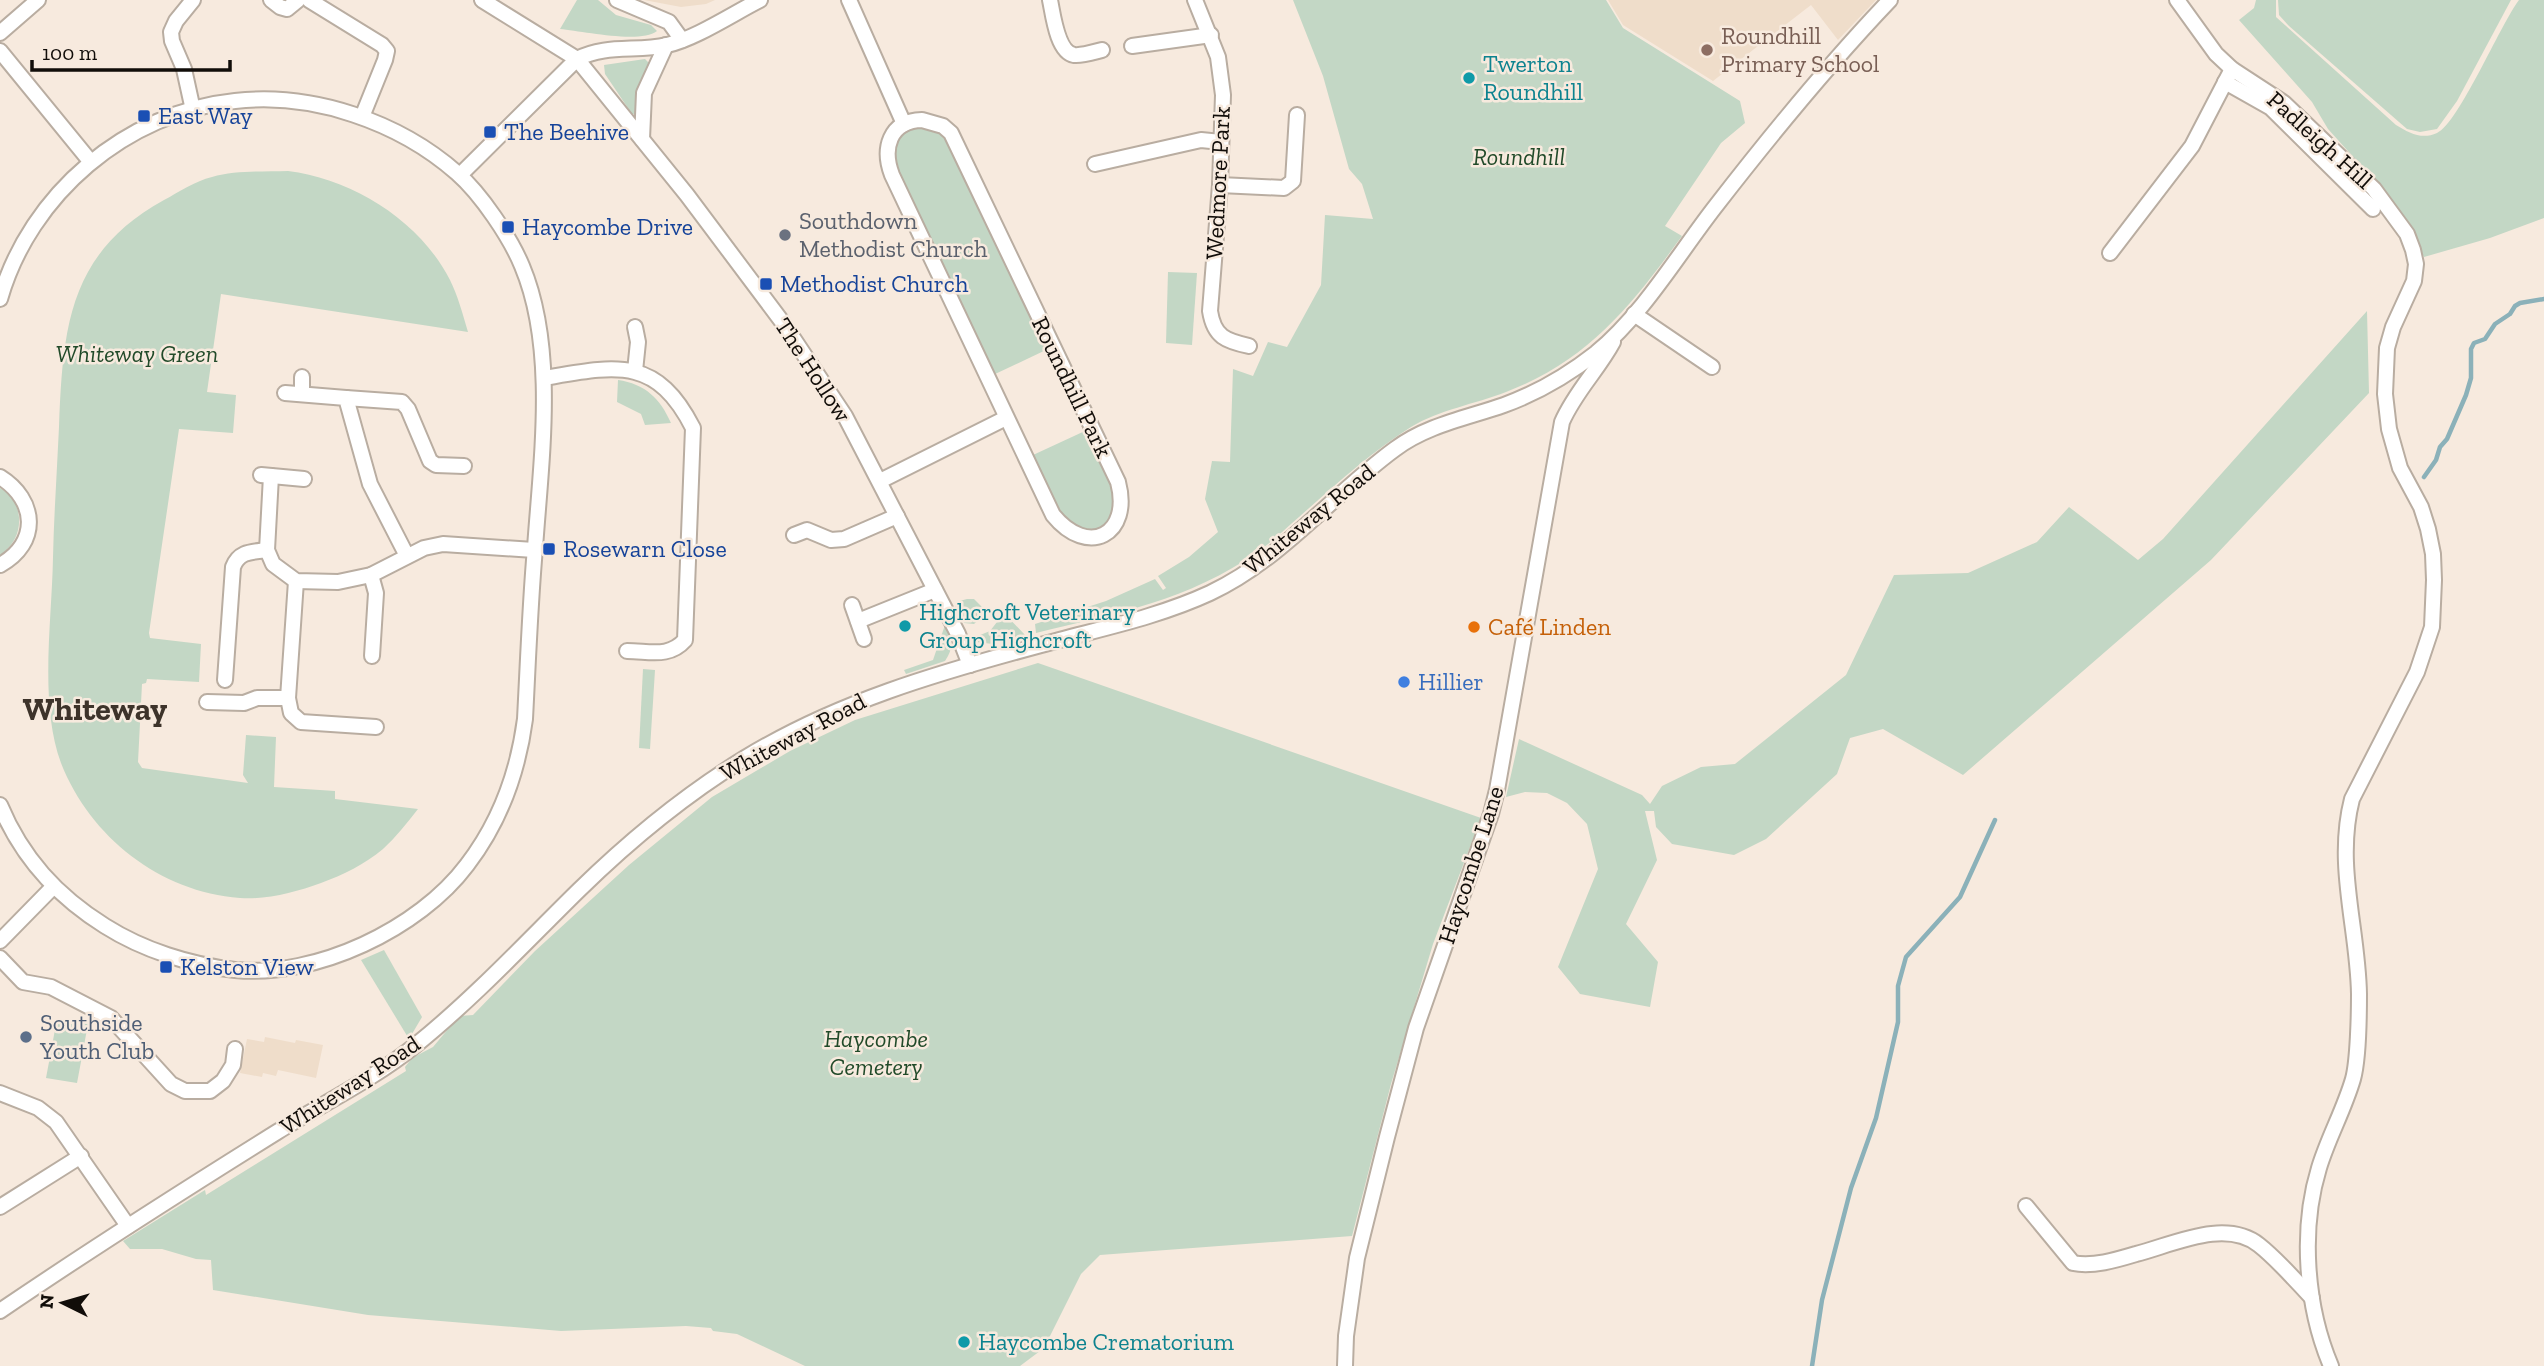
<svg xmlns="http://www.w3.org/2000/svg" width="2544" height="1366" font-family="'Zilla Slab',serif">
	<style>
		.built { fill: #efddca }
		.green { fill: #c3d7c5 }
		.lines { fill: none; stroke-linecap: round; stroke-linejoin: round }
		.stream { stroke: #8bb1b9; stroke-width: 4.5 }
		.minor-casing { stroke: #b9ada1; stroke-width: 18 }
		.minor { stroke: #fff; stroke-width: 14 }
		.education-dot { fill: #8d6e63; stroke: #f7eade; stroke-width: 2.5 }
		.culture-dot { fill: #0f9aa8; stroke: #f7eade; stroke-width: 2.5 }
		.transit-dot { fill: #1a4fb4; stroke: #f7eade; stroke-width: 2.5 }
		.worship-dot { fill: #6b7280; stroke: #f7eade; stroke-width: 2.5 }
		.food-dot { fill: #e8710a; stroke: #f7eade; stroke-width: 2.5 }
		.shop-dot { fill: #3f7fe0; stroke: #f7eade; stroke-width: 2.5 }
		.service-dot { fill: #5c6f8a; stroke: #f7eade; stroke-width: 2.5 }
		.labels { text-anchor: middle; stroke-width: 5; stroke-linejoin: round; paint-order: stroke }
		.education-label { font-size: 24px; fill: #785e54; stroke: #f7eade; text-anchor: start }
		.culture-label { font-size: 24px; fill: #0d838f; stroke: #f7eade; text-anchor: start }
		.transit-label { font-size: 24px; fill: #164399; stroke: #f7eade; text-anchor: start }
		.street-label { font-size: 24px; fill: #110d09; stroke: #f7eade }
		.park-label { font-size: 24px; font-style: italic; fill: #214a29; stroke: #f7eade }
		.worship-label { font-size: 24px; fill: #5b616d; stroke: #f7eade; text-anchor: start }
		.food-label { font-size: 24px; fill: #c56008; stroke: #f7eade; text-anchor: start }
		.shop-label { font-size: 24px; fill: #366cbe; stroke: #f7eade; text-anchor: start }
		.service-label { font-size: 24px; fill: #4e5e75; stroke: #f7eade; text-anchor: start }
		.district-label { font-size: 32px; font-weight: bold; fill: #3d332a; stroke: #f7eade }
	</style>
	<rect width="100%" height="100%" fill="#f7eade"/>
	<g class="built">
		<path d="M644,0H715L706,4L681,7Z"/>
		<path d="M1608,0H1876L1838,40L1811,5L1713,81L1623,25Z"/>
		<path d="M265,1037L295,1043L296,1040L323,1045L316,1078L278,1070L276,1076L263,1073L262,1077L240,1073L247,1039L264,1042Z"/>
	</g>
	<g class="green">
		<path d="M577,0H598L616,15L651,25L657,31C640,44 582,31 560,29Z"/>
		<path d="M1293,0H1606L1623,28L1740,101L1745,123L1721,143L1665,226L1682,236C1631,306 1589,360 1506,392C1475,404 1439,410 1411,427C1370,453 1335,485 1299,517C1286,528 1273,541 1259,551C1188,601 1117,613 1036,633L1035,624L1106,601L1155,579L1163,590L1166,588L1158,576L1189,557L1218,532L1205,499L1212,461L1230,462L1233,369L1253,376L1268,342L1287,347L1321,285L1325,215L1373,219L1362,184L1349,169L1323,76Z"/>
		<path d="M2256,0H2276V17L2396,125C2409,133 2422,140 2437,133C2459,123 2500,25 2519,0H2544V218L2490,238L2424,257L2411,233L2375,181L2328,129L2312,102L2239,20L2254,8Z"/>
		<path d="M2278,0H2511L2457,101L2437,129L2420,132L2407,129L2289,26L2279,15Z"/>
		<path d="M645,59L650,64L637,92L635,114H632L605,74L604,65Z"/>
		<path d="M916,126C931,126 938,131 949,142L1048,349L993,375L892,165V156L899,136Z"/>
		<path d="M288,171C353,179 420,221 450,280C458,296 463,315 468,332L221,294L207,392L236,395L233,433L179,429L149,633L150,638L201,644L199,682L147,679L146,683L142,684L138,762L142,768L248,783L243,775L246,735L276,737L274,787L335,791V799L418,809C407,823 396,837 383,849C365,864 343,875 321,883C296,892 267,900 240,898C160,892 90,837 61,763C39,703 52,621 53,557C54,514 57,470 59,427C63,328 68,253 164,200C179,192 195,181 212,177C236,170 264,172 288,171Z"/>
		<path d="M1168,272L1197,273L1192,345L1166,343Z"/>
		<path d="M2367,311L2369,393L2211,560L1963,775L1883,729L1850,738L1837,774L1766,839L1734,855L1672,844L1656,827L1654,811H1645L1657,860L1626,924L1658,962L1650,1007L1580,994L1558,967L1598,869L1587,824L1567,803L1547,793L1525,792L1506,797L1519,739L1642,795L1650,804L1662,786L1701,767L1735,764L1846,675L1894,575L1968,573L2037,542L2069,507L2138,560L2163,539Z"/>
		<path d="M618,380C645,384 660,398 671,423L645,425L641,414L617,402Z"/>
		<path d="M1087,430L1115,492C1117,516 1107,530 1082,531L1064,518L1033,455Z"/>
		<path d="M0,488C26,503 25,539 0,555Z"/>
		<path d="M967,599H974L982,607L981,618L974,624L964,623L955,606L956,602Z"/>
		<path d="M1004,613L1026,636L993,644L976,642L973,638L990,631Z"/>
		<path d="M945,625C953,638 954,648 945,661L906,674L904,670L933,660Z"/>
		<path d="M1038,663L1481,818L1433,944L1391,1084L1352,1236L1100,1255L1081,1274L1044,1348L1020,1366H805L737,1334L713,1331L711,1328L686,1326L561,1331L368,1315L213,1290L211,1260L196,1259L162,1249H130L123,1241L205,1190L206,1195L406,1071L405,1067L412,1058L433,1047L459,1016L473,1015L535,951L629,865L712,797L790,751L855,720Z"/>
		<path d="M643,669L655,670L650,749L639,748Z"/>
		<path d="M384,950L422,1017L409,1039L361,960Z"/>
		<path d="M57,1019L88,1024L77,1083L46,1078Z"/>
	</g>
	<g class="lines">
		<g class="stream">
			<path d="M2424,477L2436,460L2440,447L2447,439L2466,395L2471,378V349L2474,343L2485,339L2495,324L2510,314L2515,306L2520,303L2544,299"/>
			<path d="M1812,1366L1822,1300L1851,1188L1876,1118L1898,1022V986L1906,957L1960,897L1995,820"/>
		</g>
		<g class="minor-casing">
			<g id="minor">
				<path d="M271,0L280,7L287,9L298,0"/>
				<path d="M309,0L382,45L387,51L385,60L362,117"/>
				<path d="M482,0L577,59L687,195L783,323L845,416L958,634L970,665"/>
				<path d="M617,0L669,22L682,40"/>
				<path d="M849,0L904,124"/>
				<path d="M1050,0C1053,14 1057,52 1074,55C1082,56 1094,52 1102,50"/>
				<path d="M1195,0L1218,57L1223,95L1220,185L1210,311C1214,337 1226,341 1249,346"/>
				<path d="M2177,0L2216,54L2232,69L2284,103L2374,189L2407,234L2413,250L2416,264L2414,281L2393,327L2387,348L2385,394L2389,429L2400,468L2421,507L2428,529L2433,554L2434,580L2432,627L2417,672L2352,799C2335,865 2358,928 2359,994C2359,1014 2358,1061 2353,1079C2344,1110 2328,1138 2319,1168C2300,1230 2306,1307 2331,1366"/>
				<path d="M0,33L38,0"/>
				<path d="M1132,46L1211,35"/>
				<path d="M0,51L90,161"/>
				<path d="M2225,82L2271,108L2373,209"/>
				<path d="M193,110L184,69L172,41L171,32L176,21L193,0"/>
				<path d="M922,120L943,126L951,133L1118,482C1132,535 1088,558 1053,515L892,175C882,149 889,121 922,120Z"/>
				<path d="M642,139L644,93L666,45"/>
				<path d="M1095,164L1201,140L1221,142"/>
				<path d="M460,175L577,59C606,44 636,52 667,45C695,39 734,13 760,0"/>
				<path d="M1220,185L1284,188L1293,181L1297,115"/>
				<path d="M2110,253L2192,146L2232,69"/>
				<path d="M0,299C30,194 127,112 235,101C313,92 399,122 457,173C481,194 510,237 522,266C557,349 541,460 535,548C530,605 528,662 525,719C518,772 500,822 467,865C419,929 316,978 235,970C190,965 143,950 105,926C57,896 22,858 0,805"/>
				<path d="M1634,314L1712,367"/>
				<path d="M635,371L638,342L635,327"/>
				<path d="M544,378C615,366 656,355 693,428L685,640C669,658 650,651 627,651"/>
				<path d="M285,393L346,398L370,484L407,556"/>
				<path d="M302,394V377"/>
				<path d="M346,398L402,402L408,409L430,461L436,465L464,466"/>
				<path d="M261,475L304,479"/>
				<path d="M271,476L267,550L273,564L296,581L338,582L371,575L424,548L443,544L534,550"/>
				<path d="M0,477C37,500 40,543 0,565"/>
				<path d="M880,481L1006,418"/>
				<path d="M794,535L807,530L831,540L844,539L897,516"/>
				<path d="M371,575L376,593L372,656"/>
				<path d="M296,581L288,698L291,713L301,722L376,727"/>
				<path d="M852,605L864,639"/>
				<path d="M858,621L935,590"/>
				<path d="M225,680L233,567C239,551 252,552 267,550"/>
				<path d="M207,702L244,703L257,698H288"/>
				<path d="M0,941L53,887"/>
				<path d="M0,958L23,982L51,987L111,1018L171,1084L185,1091H210L223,1081L233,1065L235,1049"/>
				<path d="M0,1093L38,1108L56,1122L128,1226"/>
				<path d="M2026,1206L2073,1263C2093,1267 2116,1260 2136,1254C2172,1245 2225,1218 2259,1245C2278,1260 2295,1280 2312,1298"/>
				<path d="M0,1207L81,1156"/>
				<path d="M0,1311C91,1249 184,1190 277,1132C324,1103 374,1079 417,1044C475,997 526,942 579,890C629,841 685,795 745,758C837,702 937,673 1041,645C1098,629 1156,618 1210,593C1281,560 1332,495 1395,449C1427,425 1467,418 1504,405C1537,393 1568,375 1596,353C1644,313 1677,256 1715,207C1770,136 1828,65 1890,0"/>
				<path d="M1345,1366L1346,1336L1357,1258L1387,1137L1416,1028L1491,814L1497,790L1562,422C1575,392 1598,370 1613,342"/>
			</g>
		</g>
		<use href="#minor" class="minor"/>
	</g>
	<circle class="education-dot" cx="1707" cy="50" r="7"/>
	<g class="culture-dot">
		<circle cx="1469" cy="78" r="7"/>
		<circle cx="905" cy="626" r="7"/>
		<circle cx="964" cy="1342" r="7"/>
	</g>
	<g class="transit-dot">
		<rect x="137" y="109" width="14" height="14" rx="3.5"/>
		<rect x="483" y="125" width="14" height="14" rx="3.5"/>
		<rect x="501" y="220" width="14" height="14" rx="3.5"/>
		<rect x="759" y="277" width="14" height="14" rx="3.5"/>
		<rect x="542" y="542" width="14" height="14" rx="3.5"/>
		<rect x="159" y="960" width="14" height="14" rx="3.5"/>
	</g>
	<circle class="worship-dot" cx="785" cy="235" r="7"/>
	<circle class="food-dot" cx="1474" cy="627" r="7"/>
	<circle class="shop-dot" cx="1404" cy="682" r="7"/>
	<circle class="service-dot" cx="26" cy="1037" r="7"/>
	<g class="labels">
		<g class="education-label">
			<text x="1721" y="44">Roundhill<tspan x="1721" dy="28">Primary School</tspan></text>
		</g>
		<g class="culture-label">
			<text x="1483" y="72">Twerton<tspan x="1483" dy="28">Roundhill</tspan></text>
			<text x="919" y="620">Highcroft Veterinary<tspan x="919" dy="28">Group Highcroft</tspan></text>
			<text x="978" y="1350">Haycombe Crematorium</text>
		</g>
		<g class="transit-label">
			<text x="158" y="124">East Way</text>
			<text x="504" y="140">The Beehive</text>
			<text x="522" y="235">Haycombe Drive</text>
			<text x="780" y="292">Methodist Church</text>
			<text x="563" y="557">Rosewarn Close</text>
			<text x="180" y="975">Kelston View</text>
		</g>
		<g class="street-label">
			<text transform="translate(2320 140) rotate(42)" y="8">Padleigh Hill</text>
			<text transform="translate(1218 183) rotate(-87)" y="8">Wedmore Park</text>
			<text transform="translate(813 370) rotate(57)" y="8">The Hollow</text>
			<text transform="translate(1072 387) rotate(64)" y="8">Roundhill Park</text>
			<text transform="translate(1309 519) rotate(-39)" y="8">Whiteway Road</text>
			<text transform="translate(793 737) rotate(-28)" y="8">Whiteway Road</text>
			<text transform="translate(1471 865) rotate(-72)" y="8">Haycombe Lane</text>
			<text transform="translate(350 1085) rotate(-33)" y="8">Whiteway Road</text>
		</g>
		<g class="park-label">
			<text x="1519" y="165">Roundhill</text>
			<text x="137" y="362">Whiteway Green</text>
			<text x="876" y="1047">Haycombe<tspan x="876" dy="28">Cemetery</tspan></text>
		</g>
		<g class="worship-label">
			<text x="799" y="229">Southdown<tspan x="799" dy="28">Methodist Church</tspan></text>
		</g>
		<g class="food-label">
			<text x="1488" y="635">Café Linden</text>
		</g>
		<g class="shop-label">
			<text x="1418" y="690">Hillier</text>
		</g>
		<g class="service-label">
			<text x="40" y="1031">Southside<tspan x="40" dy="28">Youth Club</tspan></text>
		</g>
		<g class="district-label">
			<text x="95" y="720">Whiteway</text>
		</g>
	</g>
	<g transform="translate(63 1303) rotate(275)" stroke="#f7eade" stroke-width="5" paint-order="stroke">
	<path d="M0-5L12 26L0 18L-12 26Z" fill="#110d09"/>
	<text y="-10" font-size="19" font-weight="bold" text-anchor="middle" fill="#110d09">N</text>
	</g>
	<path d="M32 60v10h198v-10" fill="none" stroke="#110d09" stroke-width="3.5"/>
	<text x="42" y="60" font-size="21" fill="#110d09" stroke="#f7eade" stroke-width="5" paint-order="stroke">100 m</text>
</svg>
